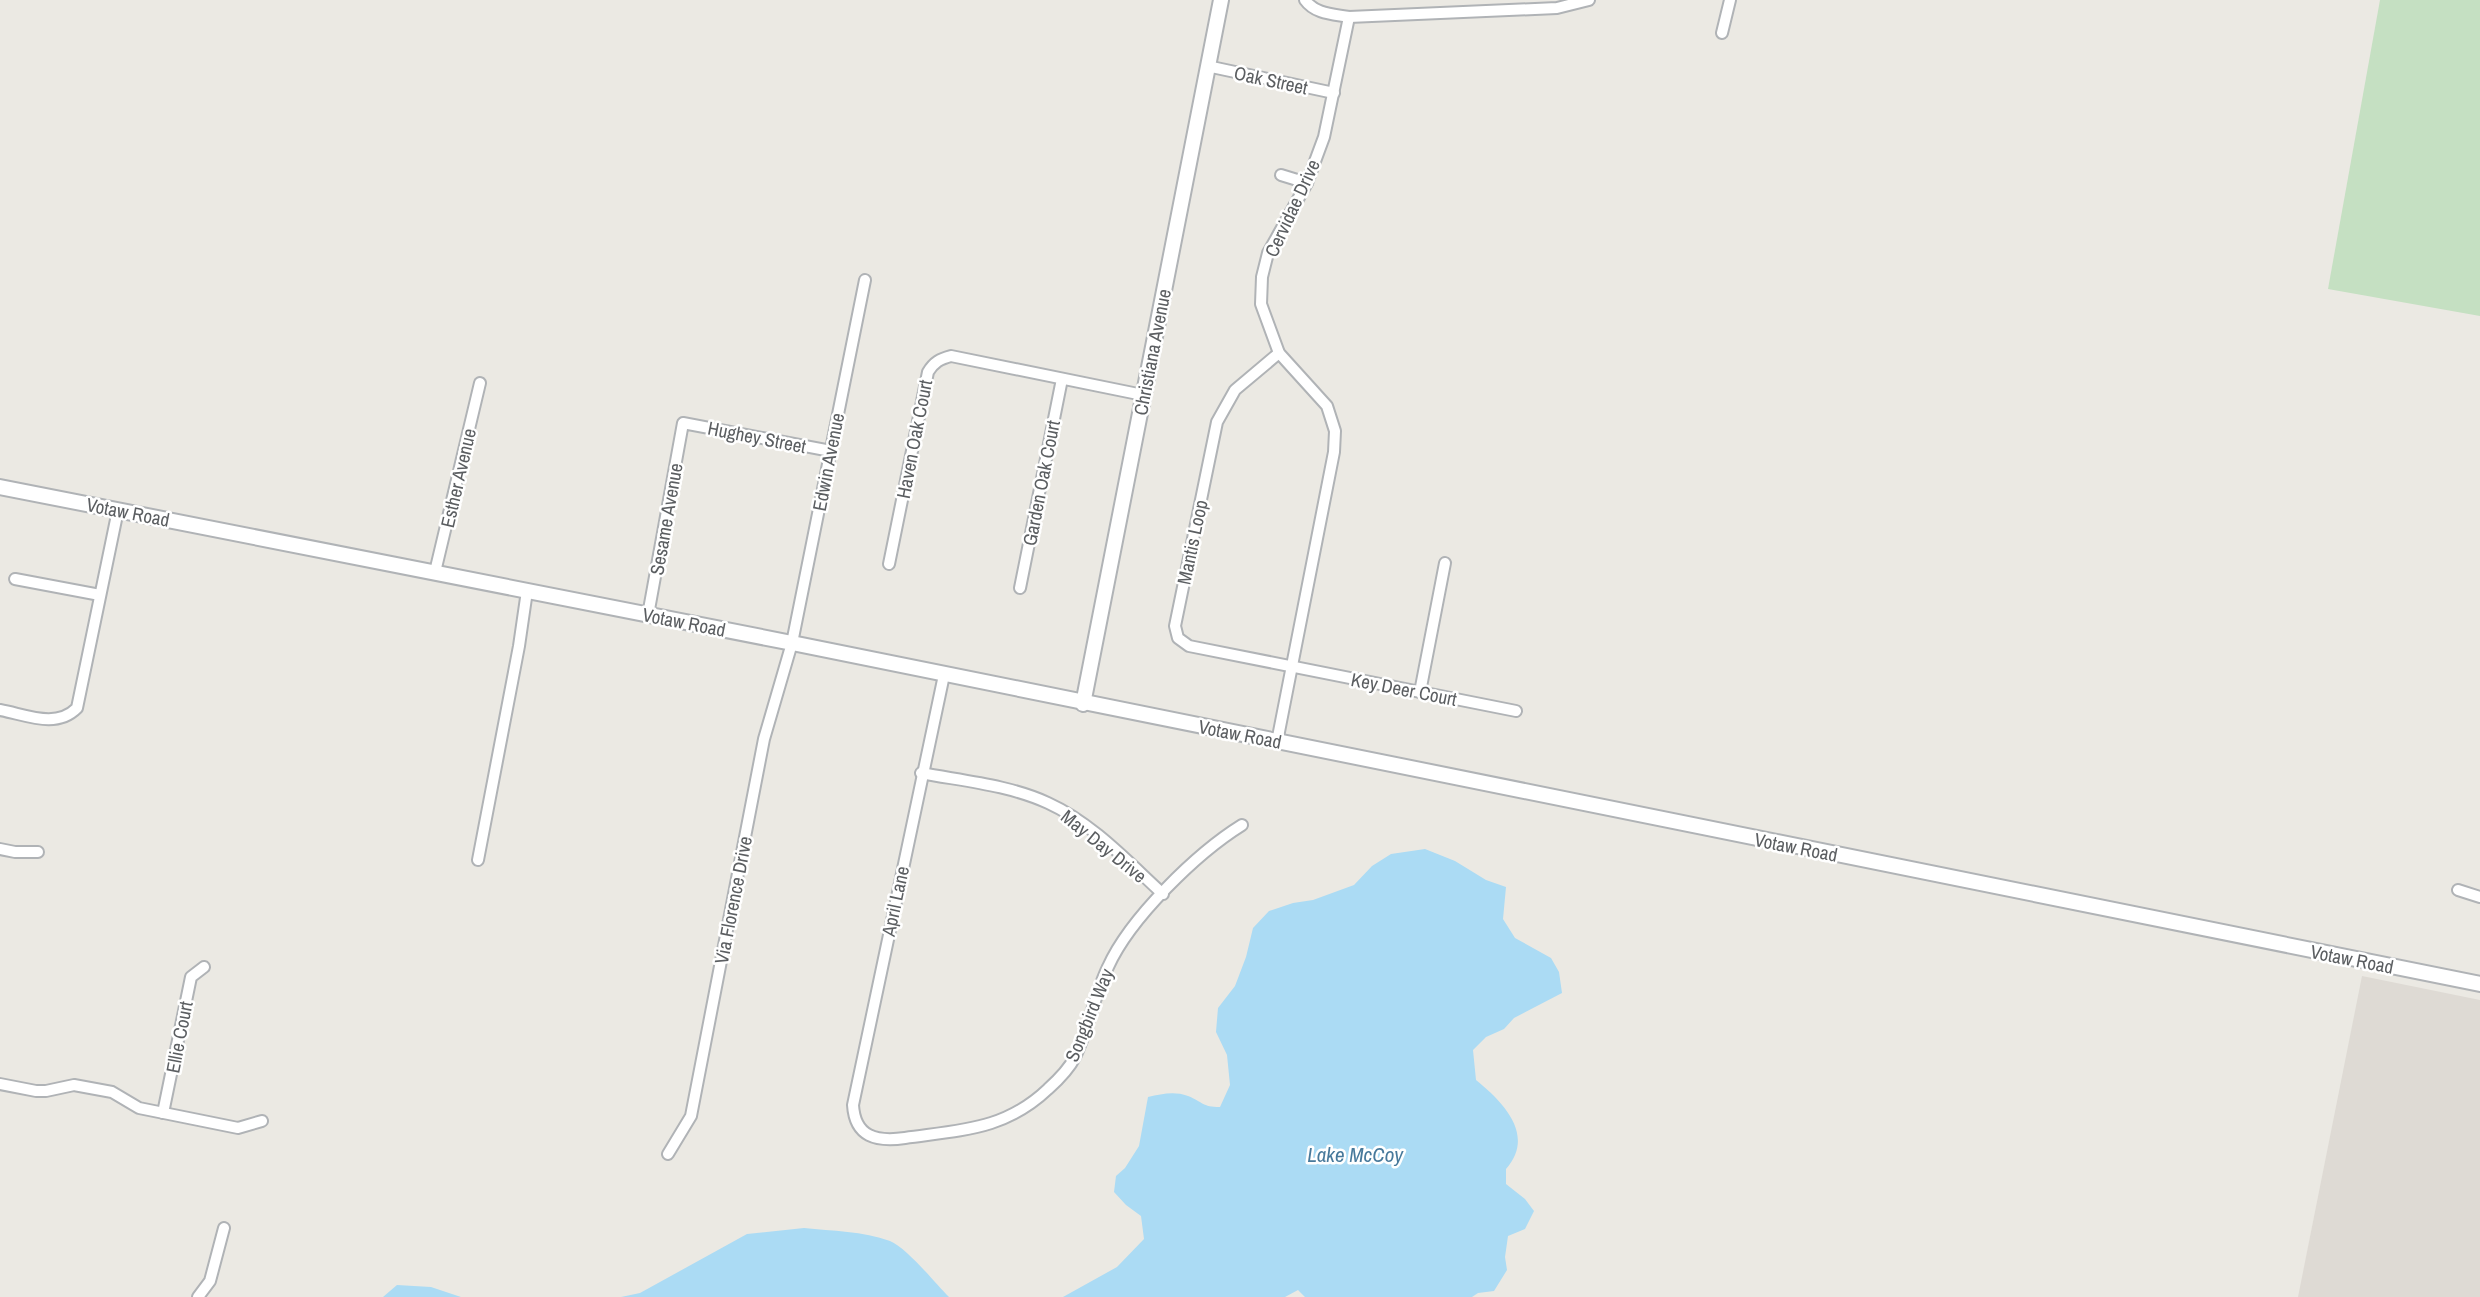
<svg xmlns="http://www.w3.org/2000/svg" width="2480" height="1297" font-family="'Archivo Narrow',sans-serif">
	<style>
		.education { fill: #dedad4 }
		.green { fill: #c5e0c2 }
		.water { fill: #abdbf4 }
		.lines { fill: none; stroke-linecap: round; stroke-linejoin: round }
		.minor-casing { stroke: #b0b3b6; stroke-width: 14 }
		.tertiary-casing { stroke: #b0b3b6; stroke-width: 18 }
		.minor { stroke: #fff; stroke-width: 10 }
		.tertiary { stroke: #fff; stroke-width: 14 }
		.labels { text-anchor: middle; stroke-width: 5; stroke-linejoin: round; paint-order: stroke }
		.street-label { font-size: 19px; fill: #5b5e61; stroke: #fff }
		.water-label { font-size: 21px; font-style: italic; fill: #47799b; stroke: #fff }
	</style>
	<rect width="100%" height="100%" fill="#ebe9e3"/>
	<path class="education" d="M2362,976L2480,1000V1297H2298Z"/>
	<path class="green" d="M2380,0H2480V316L2328,289Z"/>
	<g class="water">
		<path d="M1425,849L1455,861L1486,880L1506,887L1503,919L1515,938L1551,958L1559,972L1562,993L1514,1018L1504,1029L1486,1037L1473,1050L1476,1080C1503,1102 1536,1135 1506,1169V1184L1525,1199L1534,1211L1525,1229L1508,1236L1505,1257L1507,1270L1494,1291L1478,1293L1472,1297H1305L1298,1290L1285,1297H1063L1117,1267L1144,1239L1141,1216L1126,1205L1114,1192L1116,1176L1125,1168L1139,1146L1148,1097C1162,1094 1174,1091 1188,1096C1203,1102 1202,1107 1220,1107L1230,1085L1227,1055L1216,1032L1218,1008L1235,986L1246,957L1253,928L1269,911L1293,903L1313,900L1354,885L1372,866L1391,854Z"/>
		<path d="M804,1228C832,1231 863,1231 890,1241C907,1248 935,1283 949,1297H621L640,1293L747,1234Z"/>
		<path d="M397,1285L431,1287L461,1297H383Z"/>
	</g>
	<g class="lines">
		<g class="minor-casing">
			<g id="minor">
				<path d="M1305,0C1315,14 1333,14 1349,17L1557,8L1589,0"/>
				<path d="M1722,33L1730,0"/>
				<path d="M1207,66L1334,93"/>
				<path d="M1281,175L1307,183"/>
				<path d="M1279,353L1235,390L1217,422L1175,626L1178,638L1189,646L1516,711"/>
				<path d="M889,564L928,372C934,362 940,359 951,356L1143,395"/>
				<path d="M435,572L480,383"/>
				<path d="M15,579L100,595"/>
				<path d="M1020,588L1062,379"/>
				<path d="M648,615L683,423L831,451"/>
				<path d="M944,675L853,1105C855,1137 876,1142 905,1138C961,1130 1005,1130 1048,1089C1058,1080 1069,1069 1075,1057C1089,1028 1094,996 1108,967C1130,918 1197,853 1242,825"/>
				<path d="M1420,692L1445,563"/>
				<path d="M0,710C27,715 56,729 77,708L118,510"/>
				<path d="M1277,742L1334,452L1335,431L1327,406L1279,353L1261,304L1262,277L1268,253L1307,183L1324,137L1349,17"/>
				<path d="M921,773C963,781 1009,785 1048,803C1092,823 1127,861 1163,894"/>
				<path d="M0,849L15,852H38"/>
				<path d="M478,860L519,646L527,591"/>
				<path d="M2458,890L2480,897"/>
				<path d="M0,1084L36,1091H46L74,1085L112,1092L139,1108L238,1128L262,1121"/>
				<path d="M163,1113L191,977L204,967"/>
				<path d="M668,1154L691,1116L764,739L792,643L865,280"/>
				<path d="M198,1297L210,1281L224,1228"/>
			</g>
		</g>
		<g class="tertiary-casing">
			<g id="tertiary">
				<path d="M0,487L792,643L2480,984"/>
				<path d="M1083,704L1221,0"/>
			</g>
		</g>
		<use href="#minor" class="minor"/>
		<use href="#tertiary" class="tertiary"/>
	</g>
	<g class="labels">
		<g class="street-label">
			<text transform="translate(1271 80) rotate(12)" y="7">Oak Street</text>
			<text transform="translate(1292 208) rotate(-65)" y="7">Cervidae Drive</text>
			<text transform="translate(1152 352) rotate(-79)" y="7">Christiana Avenue</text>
			<text transform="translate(757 437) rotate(11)" y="7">Hughey Street</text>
			<text transform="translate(914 439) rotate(-79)" y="7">Haven Oak Court</text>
			<text transform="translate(828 462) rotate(-79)" y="7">Edwin Avenue</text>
			<text transform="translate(458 478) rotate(-77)" y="7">Esther Avenue</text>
			<text transform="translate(1041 483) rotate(-79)" y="7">Garden Oak Court</text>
			<text transform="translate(128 512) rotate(11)" y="7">Votaw Road</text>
			<text transform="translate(666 519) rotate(-80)" y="7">Sesame Avenue</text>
			<text transform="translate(1192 542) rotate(-78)" y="7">Mantis Loop</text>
			<text transform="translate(684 622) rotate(11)" y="7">Votaw Road</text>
			<text transform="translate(1404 689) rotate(11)" y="7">Key Deer Court</text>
			<text transform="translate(1240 734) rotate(11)" y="7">Votaw Road</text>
			<text transform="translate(1104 846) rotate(39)" y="7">May Day Drive</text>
			<text transform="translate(1796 847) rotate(11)" y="7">Votaw Road</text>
			<text transform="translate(733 900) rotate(-79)" y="7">Via Florence Drive</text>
			<text transform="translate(895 901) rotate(-78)" y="7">April Lane</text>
			<text transform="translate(2352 959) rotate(11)" y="7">Votaw Road</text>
			<text transform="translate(1089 1015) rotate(-68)" y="7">Songbird Way</text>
			<text transform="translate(179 1037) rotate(-79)" y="7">Ellie Court</text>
		</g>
		<g class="water-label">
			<text x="1355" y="1162">Lake McCoy</text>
		</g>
	</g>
</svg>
